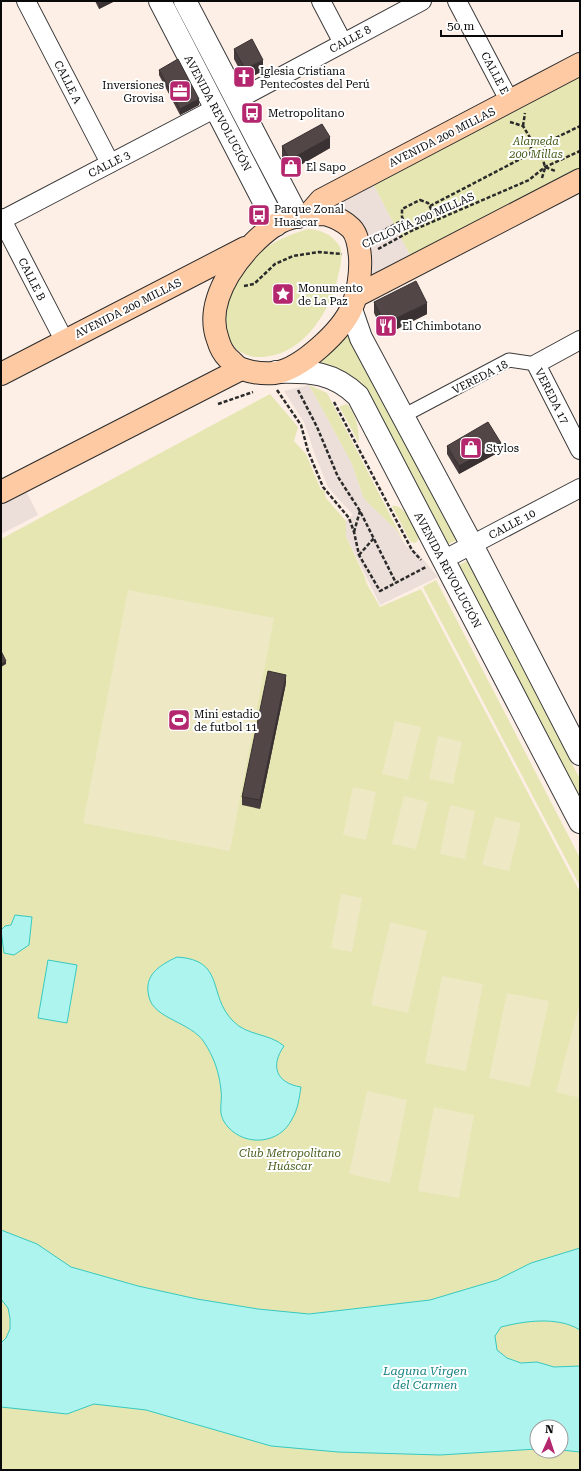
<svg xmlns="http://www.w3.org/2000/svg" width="581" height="1471" font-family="'Roboto Serif',serif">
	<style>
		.green { fill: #e5e6b2; fill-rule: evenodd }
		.pitch { fill: #eee9c4 }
		.plaza { fill: #ecded8 }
		.water { fill: #adf4ee; stroke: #36c9c0 }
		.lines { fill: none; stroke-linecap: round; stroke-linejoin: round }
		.pedestrian-casing { stroke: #3c3c3c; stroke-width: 15 }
		.minor-casing { stroke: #3c3c3c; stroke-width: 20 }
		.tertiary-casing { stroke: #3c3c3c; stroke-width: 24 }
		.secondary-casing { stroke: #2b2b2b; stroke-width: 24 }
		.path { stroke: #2b2b2b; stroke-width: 2.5; stroke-dasharray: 4 2; stroke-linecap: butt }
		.pedestrian { stroke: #fff; stroke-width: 13 }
		.minor { stroke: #fff; stroke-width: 18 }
		.tertiary { stroke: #fff; stroke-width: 22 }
		.secondary { stroke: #fdcaa3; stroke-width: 22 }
		.wall { fill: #473c3d }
		.shaded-wall { fill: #393132 }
		.building { fill: #524647; stroke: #393132 }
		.labels { text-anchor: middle; stroke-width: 4; stroke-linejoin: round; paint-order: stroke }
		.street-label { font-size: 11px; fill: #090909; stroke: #fff }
		.poi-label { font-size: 11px; fill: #090909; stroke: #fff; text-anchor: start }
		.park-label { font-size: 11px; font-style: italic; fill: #485e1d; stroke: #fff }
		.water-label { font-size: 12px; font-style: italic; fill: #178280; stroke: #fff }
	</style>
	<rect width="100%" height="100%" fill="#feefe6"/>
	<g class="green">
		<path d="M580,76V173L413,261L373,184Z"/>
		<path d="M308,229C321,230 331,234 339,245C343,252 341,264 339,272C332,309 304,356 261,357C234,358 222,335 226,310C229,293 246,264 259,253C273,241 291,234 308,229Z"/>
		<path d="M349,332L457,540L444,546L341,374L318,361Z"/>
		<path d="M309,385L327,393L403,540L395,529L364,499L351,462Z"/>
		<path d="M270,394L298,427L294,441L306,454L321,490L324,489L326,498L346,521V536L368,584L363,577L380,607L421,589L580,892V1470H1V539ZM537,1427H561V1451H537Z"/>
		<path d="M347,404C357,414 359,431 359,443L340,408V406Z"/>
		<path d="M392,506C405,504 413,526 419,536L417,542L414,543L410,541Z"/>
		<path d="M467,561L580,779V809L454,567Z"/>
		<path d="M436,580L580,858V886L423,587Z"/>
	</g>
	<g class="pitch">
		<path d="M128,590L274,618L230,851L83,823Z"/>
		<path d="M395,721L421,727L408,780L382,774Z"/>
		<path d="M438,736L462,742L453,784L429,779Z"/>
		<path d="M353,787L376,792L366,840L343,835Z"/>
		<path d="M404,796L428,802L416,849L392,844Z"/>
		<path d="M450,805L475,811L465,859L440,854Z"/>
		<path d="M495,817L521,823L509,871L482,865Z"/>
		<path d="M341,894L362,898L352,952L331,948Z"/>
		<path d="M390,922L427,931L408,1013L371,1005Z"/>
		<path d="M442,976L483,984L466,1071L425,1063Z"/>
		<path d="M507,993L549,1001L530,1087L489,1078Z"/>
		<path d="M578,1009L580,1010V1098L556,1092Z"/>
		<path d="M367,1091L407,1100L390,1183L349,1174Z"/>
		<path d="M434,1107L474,1115L459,1198L418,1191Z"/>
	</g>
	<g class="plaza">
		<path d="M373,184L413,261L367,283V250L325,208Z"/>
		<path d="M309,385L351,462L364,499L395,529L407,547L417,552L438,577L380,605L346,536V521L353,515L328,487L315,455L304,422L284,391Z"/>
		<path d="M24,487L38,515L1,534V499Z"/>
	</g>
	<g class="water">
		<path d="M15,915L32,917L29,945L14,955L4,953L1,930L5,926L11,925Z"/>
		<path d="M177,957C226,960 207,995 233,1021C247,1036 269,1033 284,1046C270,1066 276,1083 301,1087C299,1099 298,1109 292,1119C280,1144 246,1147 228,1127C216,1113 223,1105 221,1090C219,1072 214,1057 204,1042C191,1022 154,1019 149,997C143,975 160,965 177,957Z"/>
		<path d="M48,960L77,965L67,1023L38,1018Z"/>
		<path d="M1,1230L37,1244L71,1267L138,1286L197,1299L258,1309L309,1314L430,1300L497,1280L531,1263L580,1248V1330C558,1316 524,1321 501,1327L495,1336L497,1350L507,1358L521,1363L537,1362L554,1367L580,1366V1452L561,1450V1427H537V1449L440,1455L338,1452L271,1446L146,1410L94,1404L67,1414L1,1407V1343L6,1338L10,1329V1318L8,1308L1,1299Z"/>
	</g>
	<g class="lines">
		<g class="pedestrian-casing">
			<path id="pedestrian" d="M403,416L509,360L536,364"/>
		</g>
		<g class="minor-casing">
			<g id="minor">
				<path d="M26,1L110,163"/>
				<path d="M321,1L343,43"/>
				<path d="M457,1L510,102"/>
				<path d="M237,100L422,1"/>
				<path d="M1,218L64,340"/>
				<path d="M2,220L216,108"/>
				<path d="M580,340L536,364L580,450"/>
				<path d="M443,560L580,488"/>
			</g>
		</g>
		<g class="tertiary-casing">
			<g id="tertiary">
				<path d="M160,1L276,225"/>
				<path d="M185,1L298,217"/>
				<path d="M351,309L361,338L472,545L580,754"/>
				<path d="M276,372C311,371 333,372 358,396L580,822"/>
			</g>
		</g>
		<g class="secondary-casing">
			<g id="secondary">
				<path d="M325,214C335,217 344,221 351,228C358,235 359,247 360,257C361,273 358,293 352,307C342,331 301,369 275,373C264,374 253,373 242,369C237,368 233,362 228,358C223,353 220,347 218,340C202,298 243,247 275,225C289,216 309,214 325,214Z"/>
				<path d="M308,215L321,200L580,64"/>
				<path d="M356,296L580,180"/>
				<path d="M1,374L245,248"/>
				<path d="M1,492L241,369"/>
			</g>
		</g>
		<g class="path">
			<path d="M510,122L523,126L532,141L530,154L542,156L545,143L532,141"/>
			<path d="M523,126L525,113"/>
			<path d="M545,143L580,126"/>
			<path d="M542,156L545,167L555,171"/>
			<path d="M542,178L545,168"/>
			<path d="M420,200L428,203L432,211V218L413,228L406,225L402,217V209Z"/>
			<path d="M430,206L530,154"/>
			<path d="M375,235L403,220"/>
			<path d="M378,249L411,231L529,180L545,167L580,151"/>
			<path d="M244,286L254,284L275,264L293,256L319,252L342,254"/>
			<path d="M277,390L301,425L308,451L323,487L349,518L354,532L359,555L380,591L426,567"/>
			<path d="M298,390L317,427L338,477L360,511L396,583"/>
			<path d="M334,402L412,550L421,560"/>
			<path d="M218,404L253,392"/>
			<path d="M354,532L360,511"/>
			<path d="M359,555L374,538"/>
		</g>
		<use href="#pedestrian" class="pedestrian"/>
		<use href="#minor" class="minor"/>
		<use href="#tertiary" class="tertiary"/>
		<use href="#secondary" class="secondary"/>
	</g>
	<g class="wall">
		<path d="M95,1H115L99,9Z"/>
		<path d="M234,49L263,71L245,80L234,59Z"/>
		<path d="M159,70L199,105L180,115L159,75Z"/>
		<path d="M282,146L330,148L290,171L282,157Z"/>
		<path d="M374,302L427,314L385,335L374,313Z"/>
		<path d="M447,446L501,451L459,474L447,454Z"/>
		<path d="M286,683L260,809L242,805V797Z"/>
	</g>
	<g class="shaded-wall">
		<path d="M104,1H115L99,9V4Z"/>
		<path d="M263,60V71L245,80V69Z"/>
		<path d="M199,99V105L180,115V109Z"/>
		<path d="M330,137V148L290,171V160Z"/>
		<path d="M427,303V314L385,335V324Z"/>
		<path d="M501,443V451L459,474V466Z"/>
		<path d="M6,661V664L1,667V664Z"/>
		<path d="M286,675V683L260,809V800Z"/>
	</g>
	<g class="building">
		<path d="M98,1H104L99,4Z"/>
		<path d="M252,39L263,60L245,69L234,49Z"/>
		<path d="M178,59L199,99L180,109L159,70Z"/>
		<path d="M322,124L330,137L290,160L282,146Z"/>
		<path d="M416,281L427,303L385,324L374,302Z"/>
		<path d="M488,422L501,443L459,466L447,446Z"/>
		<path d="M1,651L6,661L1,664Z"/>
		<path d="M268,671L286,675L260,800L242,797Z"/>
	</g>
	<defs>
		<g id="church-square" transform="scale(1.15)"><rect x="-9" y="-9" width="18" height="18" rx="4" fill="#b4276e" stroke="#fff"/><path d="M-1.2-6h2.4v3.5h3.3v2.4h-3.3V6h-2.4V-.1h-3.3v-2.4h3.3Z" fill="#fff"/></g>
		<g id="office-square" transform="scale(1.15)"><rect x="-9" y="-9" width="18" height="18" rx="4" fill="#b4276e" stroke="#fff"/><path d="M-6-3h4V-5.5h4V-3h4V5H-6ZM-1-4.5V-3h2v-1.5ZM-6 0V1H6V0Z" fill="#fff"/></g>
		<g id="bus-square" transform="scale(1.15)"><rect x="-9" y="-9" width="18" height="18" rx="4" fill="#b4276e" stroke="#fff"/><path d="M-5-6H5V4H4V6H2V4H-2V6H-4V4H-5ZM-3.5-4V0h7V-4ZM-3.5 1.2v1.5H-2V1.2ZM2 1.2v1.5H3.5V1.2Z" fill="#fff"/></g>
		<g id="shop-square" transform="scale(1.15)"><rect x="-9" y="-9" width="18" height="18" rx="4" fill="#b4276e" stroke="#fff"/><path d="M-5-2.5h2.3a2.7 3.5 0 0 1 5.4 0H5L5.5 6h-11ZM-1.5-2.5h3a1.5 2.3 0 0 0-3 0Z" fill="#fff"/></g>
		<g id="sight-square" transform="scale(1.15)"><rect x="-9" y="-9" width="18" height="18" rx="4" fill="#b4276e" stroke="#fff"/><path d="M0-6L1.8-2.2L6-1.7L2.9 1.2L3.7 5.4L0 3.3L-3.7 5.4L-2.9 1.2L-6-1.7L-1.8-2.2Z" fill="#fff"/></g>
		<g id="restaurant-square" transform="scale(1.15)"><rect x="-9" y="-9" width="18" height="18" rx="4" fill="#b4276e" stroke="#fff"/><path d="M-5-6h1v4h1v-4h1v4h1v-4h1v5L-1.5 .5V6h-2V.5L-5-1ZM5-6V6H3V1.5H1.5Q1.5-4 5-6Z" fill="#fff"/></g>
		<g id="stadium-square" transform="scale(1.15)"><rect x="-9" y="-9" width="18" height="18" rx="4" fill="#b4276e" stroke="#fff"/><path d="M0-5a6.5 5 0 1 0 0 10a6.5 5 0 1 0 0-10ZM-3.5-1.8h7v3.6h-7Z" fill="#fff"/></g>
	</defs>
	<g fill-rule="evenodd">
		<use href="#church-square" x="244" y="77"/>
		<use href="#office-square" x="180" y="91"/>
		<use href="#bus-square" x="252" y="113"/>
		<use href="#shop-square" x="291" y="167"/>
		<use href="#bus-square" x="259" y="215"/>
		<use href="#sight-square" x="283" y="294"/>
		<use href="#restaurant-square" x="386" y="326"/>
		<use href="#shop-square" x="471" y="448"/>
		<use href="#stadium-square" x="179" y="720"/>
	</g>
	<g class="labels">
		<g class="street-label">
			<text transform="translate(350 39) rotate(-28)" y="4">CALLE 8</text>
			<text transform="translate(495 73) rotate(62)" y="4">CALLE E</text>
			<text transform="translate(68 82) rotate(63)" y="4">CALLE A</text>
			<text transform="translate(218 113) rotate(62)" y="4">AVENIDA REVOLUCIÓN</text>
			<text transform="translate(442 137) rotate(-27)" y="4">AVENIDA 200 MILLAS</text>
			<text transform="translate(109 164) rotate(-27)" y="4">CALLE 3</text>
			<text transform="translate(418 220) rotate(-24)" y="4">CICLOVÍA 200 MILLAS</text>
			<text transform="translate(32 279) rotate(63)" y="4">CALLE B</text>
			<text transform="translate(128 308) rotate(-27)" y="4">AVENIDA 200 MILLAS</text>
			<text transform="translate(480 377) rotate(-27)" y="4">VEREDA 18</text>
			<text transform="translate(552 396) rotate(63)" y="4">VEREDA 17</text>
			<text transform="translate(512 524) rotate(-28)" y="4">CALLE 10</text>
			<text transform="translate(448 570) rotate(62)" y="4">AVENIDA REVOLUCIÓN</text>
		</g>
		<g class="poi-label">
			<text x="260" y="75">Iglesia Cristiana<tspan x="260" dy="13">Pentecostes del Perú</tspan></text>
			<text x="164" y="89" text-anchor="end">Inversiones<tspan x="164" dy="13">Grovisa</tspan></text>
			<text x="268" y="117">Metropolitano</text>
			<text x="306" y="171">El Sapo</text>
			<text x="274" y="213">Parque Zonal<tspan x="274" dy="13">Huascar</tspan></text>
			<text x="298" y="292">Monumento<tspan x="298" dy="13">de La Paz</tspan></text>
			<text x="402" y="330">El Chimbotano</text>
			<text x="486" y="452">Stylos</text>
			<text x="194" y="718">Mini estadio<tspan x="194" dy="13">de futbol 11</tspan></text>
		</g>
		<g class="park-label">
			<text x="536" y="145">Alameda<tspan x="536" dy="13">200 Millas</tspan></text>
			<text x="290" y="1157">Club Metropolitano<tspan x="290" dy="13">Huáscar</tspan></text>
		</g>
		<g class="water-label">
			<text x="425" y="1375">Laguna Virgen<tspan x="425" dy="14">del Carmen</tspan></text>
		</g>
	</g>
	<rect width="581" height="1471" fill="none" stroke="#090909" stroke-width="4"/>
	<g transform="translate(549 1439) rotate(3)"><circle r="19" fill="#ffffff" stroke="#9d9d9d"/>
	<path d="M0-3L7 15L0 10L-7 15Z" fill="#b4276e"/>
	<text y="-6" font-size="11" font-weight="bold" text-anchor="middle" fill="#090909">N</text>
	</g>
	<path d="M441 30v6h121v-6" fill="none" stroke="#090909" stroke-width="2"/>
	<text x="447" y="30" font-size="12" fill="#090909" stroke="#ffffff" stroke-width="3" paint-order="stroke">50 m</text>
</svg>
